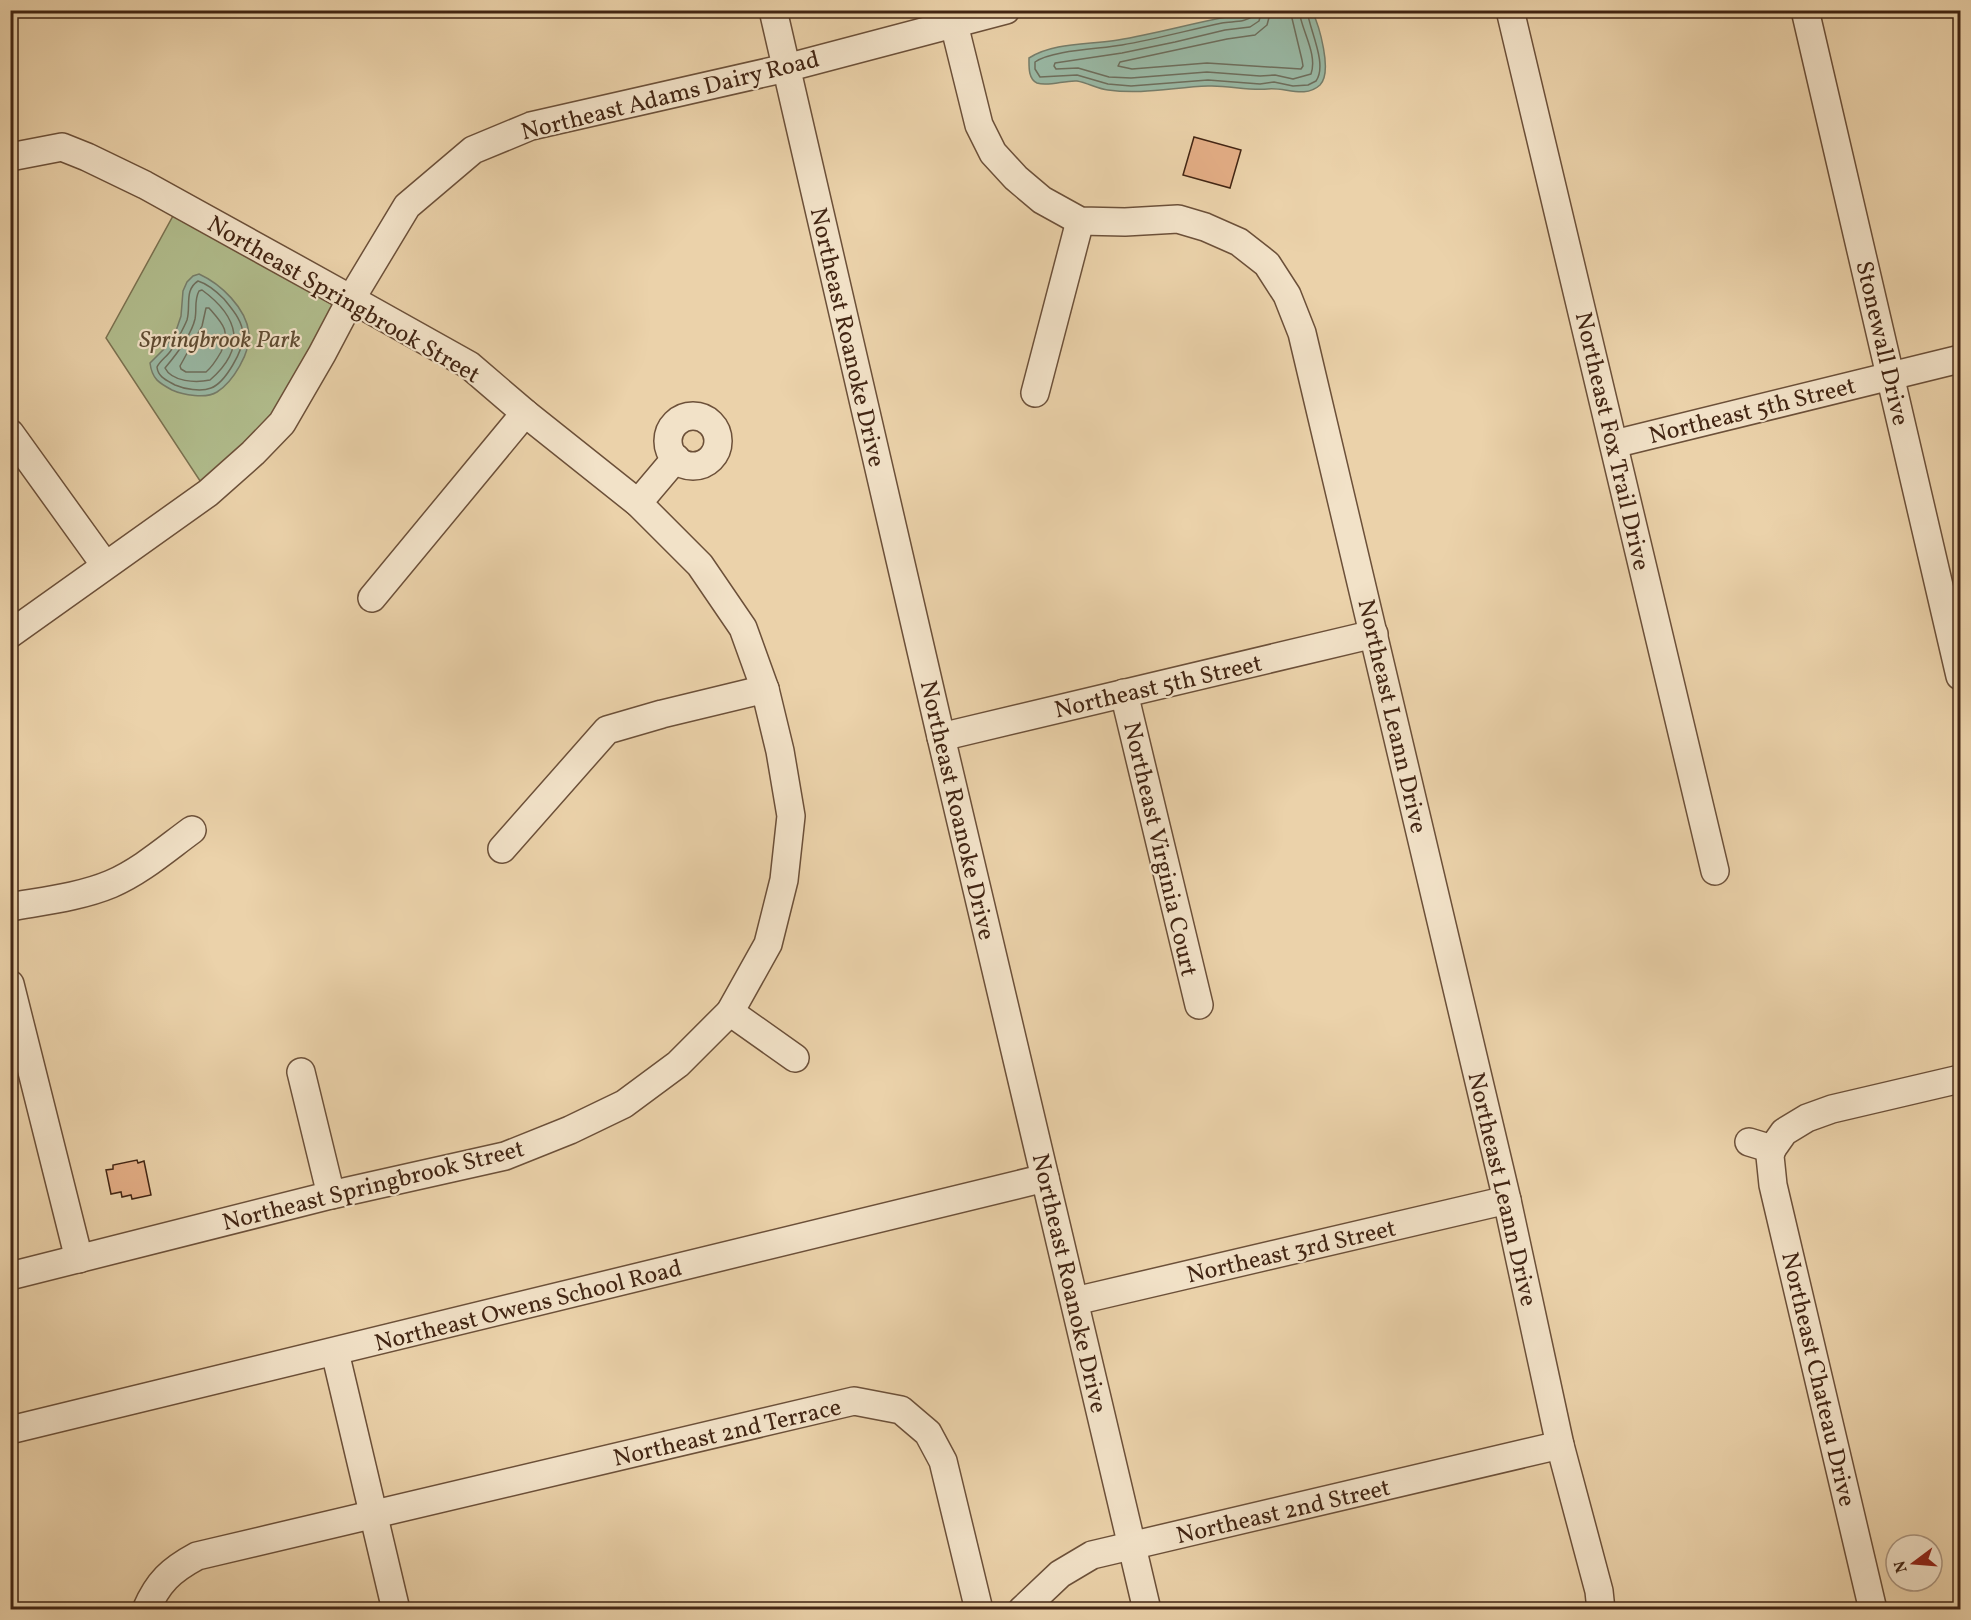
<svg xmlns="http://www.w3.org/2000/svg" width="1971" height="1620" font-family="Vollkorn,serif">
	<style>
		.green { fill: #b1bd8d; stroke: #7a7150; stroke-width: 1.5 }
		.water { fill: #99b8a4; stroke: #767d6a; stroke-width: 1.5 }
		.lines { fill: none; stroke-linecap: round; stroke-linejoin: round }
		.shore { stroke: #6e6e5c; stroke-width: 1.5 }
		.building { fill: #e4ae86; stroke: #422513; stroke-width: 1.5 }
		.minor-casing { stroke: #6c5039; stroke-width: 30 }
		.minor { stroke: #f2e2c8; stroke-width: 27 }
		.labels { text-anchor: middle; stroke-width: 4.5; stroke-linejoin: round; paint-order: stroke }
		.street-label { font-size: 24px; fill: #422513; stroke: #f2e2c8 }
		.park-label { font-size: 24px; font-style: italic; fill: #5e4b32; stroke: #f2e2c8 }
	</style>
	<rect width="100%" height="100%" fill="#ebd2aa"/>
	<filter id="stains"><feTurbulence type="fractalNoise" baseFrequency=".00333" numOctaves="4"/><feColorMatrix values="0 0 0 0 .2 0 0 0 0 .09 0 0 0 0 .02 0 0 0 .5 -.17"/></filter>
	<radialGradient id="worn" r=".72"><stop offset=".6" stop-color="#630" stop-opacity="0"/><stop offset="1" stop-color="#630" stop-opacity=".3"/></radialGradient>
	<path class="green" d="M179,205L351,299L322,354L208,493L106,338Z"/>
	<g class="water">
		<path d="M1312,11C1319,25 1333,72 1320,85C1305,99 1285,87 1268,89C1248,91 1228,85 1208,86C1175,87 1142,95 1108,90C1098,89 1088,83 1077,81C1065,80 1048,87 1037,83C1028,79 1029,66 1029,58C1054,42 1090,45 1118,40C1166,32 1213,17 1262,11C1278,9 1295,10 1312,11Z"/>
		<path d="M199,274C221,284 246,308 249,333C251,352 233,382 217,392C206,399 183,395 172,390C159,383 152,379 150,363L164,349L177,328L181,316L183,291L187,282L193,276Z"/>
	</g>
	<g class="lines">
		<g class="shore">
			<path d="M1254,10L1253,16C1245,23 1232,21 1222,23C1189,30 1156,39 1122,45C1100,49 1052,50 1035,62V69L1040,77L1077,75L1108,84L1131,86L1208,80L1260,84L1274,82L1293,86L1308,85L1316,81C1328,64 1309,29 1307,10"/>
			<path d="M1262,10L1259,21L1250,27L1225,30L1175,42L1122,53L1055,63L1054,66L1056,69L1078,68L1109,77L1131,78L1207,72L1260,76L1275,75L1293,79L1311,74C1318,54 1301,30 1299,10"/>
			<path d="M1271,10L1267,25L1255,35L1227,39L1120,62L1118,66L1132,69L1207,63L1301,69L1303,66L1302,60L1290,10"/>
			<path d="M198,281C208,284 216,291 224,299C232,309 243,321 243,335C244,350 225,383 211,388C201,392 184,389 175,385C166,380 158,377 157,367C160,361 165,358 169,353C173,349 185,325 187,320C191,306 184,290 198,281Z"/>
			<path d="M202,290C239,317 247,348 210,380C196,383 172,382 165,368C176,355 191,336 195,319C197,309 194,300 199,291Z"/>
			<path d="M206,308H209C223,324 231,331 221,352C217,359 212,367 206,372H186L181,369L180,366L202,326Z"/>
		</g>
	</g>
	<g class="building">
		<path d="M1194,137L1241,150L1230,188L1183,175Z"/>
		<path d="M137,1160L138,1163L144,1161L151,1195L132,1199L131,1195L122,1197L121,1192L111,1194L106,1170L113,1169V1165Z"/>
	</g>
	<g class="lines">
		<g class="minor-casing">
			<g id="minor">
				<path d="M773,10L941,737L1147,1610"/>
				<path d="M1510,10L1715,871"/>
				<path d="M1805,10L1960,676"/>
				<path d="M954,24L979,125L993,153L1016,178L1042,200L1080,221L1125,222L1178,219L1205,227L1239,242L1267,264L1287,295L1302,333L1507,1200L1560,1445L1599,1591L1601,1610"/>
				<path d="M10,157L62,147L87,157L145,185L351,299L469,365L525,413L638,503L700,565L743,628L765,689L780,751L791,816L784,880L768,944L730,1012L678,1064L624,1104L570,1130L505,1156L331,1195L10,1276"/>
				<path d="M1035,393L1080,221"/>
				<circle cx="693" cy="441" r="25"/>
				<path d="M10,433L105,565"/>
				<path d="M1614,444L1960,359"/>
				<path d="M638,503L676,458"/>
				<path d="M372,598L525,413"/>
				<path d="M10,634L208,493L253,453L282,423L322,354L351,299L407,206L473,150L531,126L786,68L1006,10"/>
				<path d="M1124,693L1199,1005"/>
				<path d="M941,737L1374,634"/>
				<path d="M502,849L607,730L662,714L765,689"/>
				<path d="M10,907C43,901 80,897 111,884C141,871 166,849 192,830"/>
				<path d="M10,984L79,1259"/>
				<path d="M730,1012L795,1058"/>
				<path d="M301,1072L331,1195"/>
				<path d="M1749,1142L1772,1149L1784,1132L1807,1118L1832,1109L1960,1079"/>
				<path d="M1772,1149L1770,1156L1773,1185L1873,1610"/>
				<path d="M1075,1301L1507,1200"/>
				<path d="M335,1352L396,1610"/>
				<path d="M10,1430L1045,1178"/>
				<path d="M146,1610C158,1582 171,1570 197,1556L854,1401L901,1410L928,1433L943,1461L979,1610"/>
				<path d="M1022,1610L1060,1574L1092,1555L1560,1445"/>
			</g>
		</g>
		<use href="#minor" class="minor"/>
	</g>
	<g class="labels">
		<g class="street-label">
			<text transform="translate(670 95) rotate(-14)" y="8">Northeast Adams Dairy Road</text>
			<text transform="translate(344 299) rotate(30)" y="8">Northeast Springbrook Street</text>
			<text transform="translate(848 337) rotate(77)" y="8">Northeast Roanoke Drive</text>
			<text transform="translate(1883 343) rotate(77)" y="8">Stonewall Drive</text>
			<text transform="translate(1752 410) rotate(-14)" y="8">Northeast 5th Street</text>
			<text transform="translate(1613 441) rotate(77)" y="8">Northeast Fox Trail Drive</text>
			<text transform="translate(1158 686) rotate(-13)" y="8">Northeast 5th Street</text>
			<text transform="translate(1393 716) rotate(77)" y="8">Northeast Leann Drive</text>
			<text transform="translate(958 810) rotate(77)" y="8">Northeast Roanoke Drive</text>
			<text transform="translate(1161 849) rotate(77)" y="8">Northeast Virginia Court</text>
			<text transform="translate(373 1185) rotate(-14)" y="8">Northeast Springbrook Street</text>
			<text transform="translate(1503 1189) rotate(77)" y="8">Northeast Leann Drive</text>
			<text transform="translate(1291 1251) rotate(-13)" y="8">Northeast 3rd Street</text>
			<text transform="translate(1070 1283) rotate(77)" y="8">Northeast Roanoke Drive</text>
			<text transform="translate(528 1305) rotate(-14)" y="8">Northeast Owens School Road</text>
			<text transform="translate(1819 1379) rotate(77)" y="8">Northeast Chateau Drive</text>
			<text transform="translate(727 1432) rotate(-13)" y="8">Northeast 2nd Terrace</text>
			<text transform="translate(1283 1511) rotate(-13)" y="8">Northeast 2nd Street</text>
		</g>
		<g class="park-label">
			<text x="220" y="347">Springbrook Park</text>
		</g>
	</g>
	<rect width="1971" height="1620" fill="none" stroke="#ebd2aa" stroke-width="36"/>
	<rect x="12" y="12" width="1947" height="1596" fill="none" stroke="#422513" stroke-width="3"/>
	<rect x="18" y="18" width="1935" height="1584" fill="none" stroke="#422513" stroke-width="1.5"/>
	<g transform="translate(1914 1563) rotate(254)"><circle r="28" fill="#f2e2c8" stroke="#ac9680" stroke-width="1.5"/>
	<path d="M0-4.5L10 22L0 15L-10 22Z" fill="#8f2418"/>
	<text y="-9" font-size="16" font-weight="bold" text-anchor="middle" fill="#422513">N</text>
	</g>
	<rect width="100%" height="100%" filter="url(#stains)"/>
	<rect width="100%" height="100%" fill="url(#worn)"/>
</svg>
